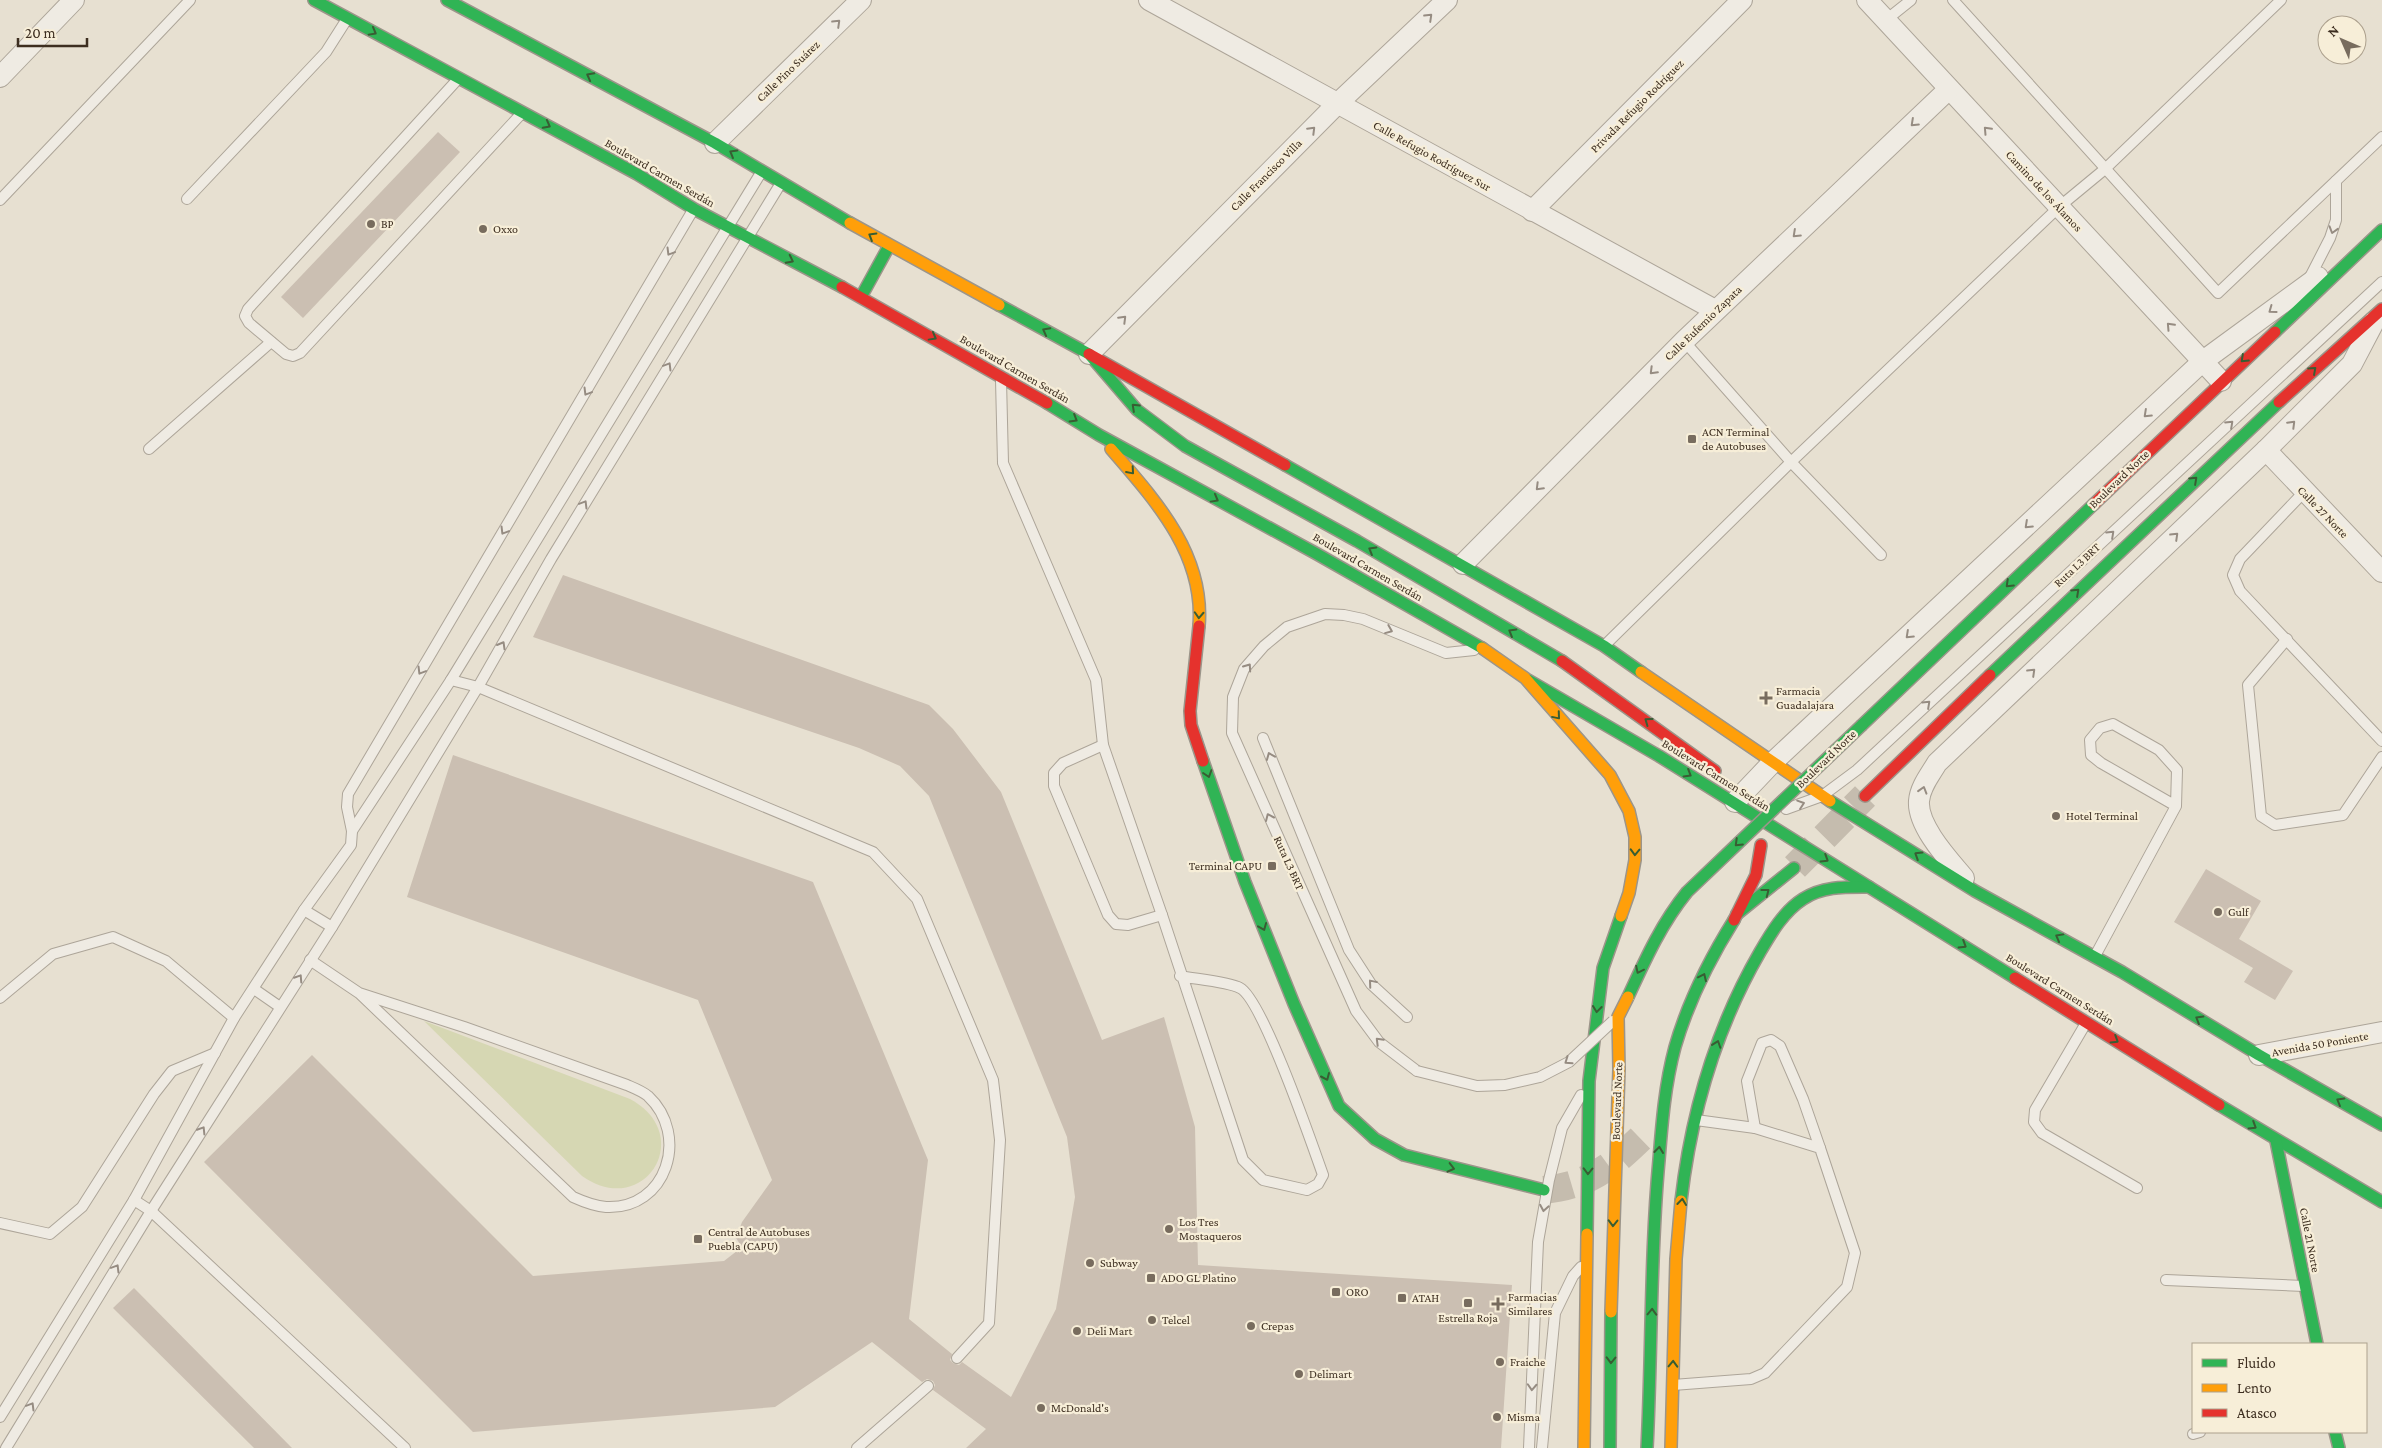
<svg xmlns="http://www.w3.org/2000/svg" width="2382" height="1448" font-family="'Crimson Pro',serif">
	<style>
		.green { fill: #d6d7b3 }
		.building { fill: #cbbfb2 }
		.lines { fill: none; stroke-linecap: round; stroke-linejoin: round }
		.secondary-tunnel { stroke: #c5bcae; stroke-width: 28; stroke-dasharray: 28 14; stroke-linecap: butt }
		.primary-tunnel { stroke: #c5bcae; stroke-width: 28; stroke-dasharray: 28 14; stroke-linecap: butt }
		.lane-casing { stroke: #ada599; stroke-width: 12 }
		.street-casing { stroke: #ada599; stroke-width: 22 }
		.fast-casing { stroke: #9c958a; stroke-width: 14 }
		.slow-casing { stroke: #9c958a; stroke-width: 14 }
		.jam-casing { stroke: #9c958a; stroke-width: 14 }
		.lane { stroke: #efebe3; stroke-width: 10 }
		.street { stroke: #efebe3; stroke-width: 20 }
		.fast { stroke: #30b455; stroke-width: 11 }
		.slow { stroke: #ff9f0a; stroke-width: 11 }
		.jam { stroke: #e5322d; stroke-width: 11 }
		.lane-bridge-casing { stroke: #ada599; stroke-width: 12; stroke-linecap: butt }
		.fast-bridge-casing { stroke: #9c958a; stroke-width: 14; stroke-linecap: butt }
		.slow-bridge-casing { stroke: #9c958a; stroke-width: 14; stroke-linecap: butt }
		.lane-bridge { stroke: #efebe3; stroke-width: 10 }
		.fast-bridge { stroke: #30b455; stroke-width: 11 }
		.slow-bridge { stroke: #ff9f0a; stroke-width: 11 }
		.oneway { stroke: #968c82 }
		.oneway2 { stroke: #385d33 }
		.poi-dot { fill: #786c5e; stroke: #f7eed8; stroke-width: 2 }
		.labels { text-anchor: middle; stroke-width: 4.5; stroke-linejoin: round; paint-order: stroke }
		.street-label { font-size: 12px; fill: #3d2e20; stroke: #f7eed8 }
		.poi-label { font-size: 12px; fill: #3d2e20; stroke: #f7eed8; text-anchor: start }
	</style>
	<rect width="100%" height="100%" fill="#e7e0d1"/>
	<path class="green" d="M424,1021L630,1099C697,1135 644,1220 582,1176Z"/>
	<g class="building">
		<path d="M438,132L460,152L303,318L281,297Z"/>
		<path d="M563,575L929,705L953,729L1001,792L1102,1040L1164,1017L1195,1127L1198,1265L1512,1285L1501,1448H966L986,1429L933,1390L935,1385L933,1381L927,1379L922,1382L872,1342L775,1407L473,1432L204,1162L312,1055L533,1276L724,1261L742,1247L736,1238L742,1222L772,1180L698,1000L407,897L453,755L813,882L928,1160L909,1319L952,1354L950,1360L953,1363L959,1365L962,1362L1011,1397L1056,1309L1075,1197L1067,1137L929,796L900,766L859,748L533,637Z"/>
		<path d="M2206,869L2261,901L2239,939L2293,971L2275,1000L2244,982L2253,968L2174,922Z"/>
		<path d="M134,1288L292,1448H254L113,1308Z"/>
	</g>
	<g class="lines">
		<path class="secondary-tunnel" d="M1795,867L1865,796"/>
		<path class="primary-tunnel" d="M1544,1190C1590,1185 1611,1167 1643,1136"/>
		<g class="lane-casing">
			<g id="lane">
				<path d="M1953,0L2218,293L2382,137"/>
				<path d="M1886,20L1911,0"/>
				<path d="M458,79L248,309L245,316L249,323L286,354L293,356L300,353L522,113"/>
				<path d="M187,199L326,52L347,19"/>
				<path d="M0,200L190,0"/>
				<path d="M2309,279L2330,238L2336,220V181"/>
				<path d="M1684,341L1791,462L1881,555"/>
				<path d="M1001,380L1003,463L1096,680L1103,745L1162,915L1243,1160L1263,1180L1307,1190L1318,1184L1323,1175C1312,1144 1262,999 1240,988C1229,982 1195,979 1180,976"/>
				<path d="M149,449L271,342"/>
				<path d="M2304,492L2240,559L2233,575L2240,591L2382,741"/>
				<path d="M2287,639L2248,685L2261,816L2275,825L2343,815L2382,757"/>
				<path d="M1605,645L1791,462L2059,207L2105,169L2281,0"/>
				<path d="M451,680L762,171"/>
				<path d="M1263,738L1349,950L1371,984L1407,1017"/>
				<path d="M1103,745L1063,763L1054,773V786L1108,915L1116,924L1128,925L1162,915"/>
				<path d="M1786,809L1822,796L1857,770L2382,282"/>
				<path d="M352,831L451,680L478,687L873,852L917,899L993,1080L1000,1140L989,1323L957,1358"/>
				<path d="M304,910L332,927"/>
				<path d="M2095,956L2176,806L2177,770L2159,750L2113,724L2100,728L2090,740L2091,755L2101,763L2176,806"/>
				<path d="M310,960L359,993L573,1197C584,1202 594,1206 606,1207C667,1210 690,1135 648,1096C642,1091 634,1088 627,1085L464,1027L359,993"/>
				<path d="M254,989L280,1007"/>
				<path d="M0,998L53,954L113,937L166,961L234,1018"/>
				<path d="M2086,1023L2035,1110L2034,1122L2042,1133L2137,1188"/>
				<path d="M1417,1071L1379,1042L1356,1011L1232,733L1233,697L1244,669L1264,646L1287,627L1325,614L1344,615L1363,619L1446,653L1474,650"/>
				<path d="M1755,1128L1747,1081L1762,1043L1771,1040L1780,1046L1803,1099L1820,1148"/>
				<path d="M134,1200L151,1211L405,1448"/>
				<path d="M0,1223L50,1234L82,1207L154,1094L172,1071L215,1053"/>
				<path d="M2166,1280L2304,1286"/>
				<path d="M1673,1385L1751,1379L1765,1373L1847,1287L1855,1253L1820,1148L1755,1128L1696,1120"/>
				<path d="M0,1417L134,1200L234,1018L304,910L351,845L352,831L347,807L348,794L693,210"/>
				<path d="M2193,1434L2200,1432"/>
				<path d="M6,1448L151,1211L332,927L478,687L551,559L781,183"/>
				<path d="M857,1448L928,1386"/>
				<path d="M1529,1448L1538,1242L1549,1180L1562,1128L1581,1095"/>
				<path d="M1542,1448L1555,1313L1573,1276L1581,1267"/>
			</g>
		</g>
		<g class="street-casing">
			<g id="street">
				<path d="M1149,0L1715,310"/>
				<path d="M1867,0L2221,381"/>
				<path d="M0,77L74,0"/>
				<path d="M715,143L861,0"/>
				<path d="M1532,211L1742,0"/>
				<path d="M1089,354L1337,104L1447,0"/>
				<path d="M2266,450L2382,572"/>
				<path d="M1463,564L1684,341L1949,89"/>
				<path d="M1735,802L1772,763L2203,361L2318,277"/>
				<path d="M1964,878C1949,860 1917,826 1919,801C1920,787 1930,775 1937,763L2266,450L2352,364L2374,322"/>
				<path d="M2259,1055L2382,1032"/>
			</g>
		</g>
		<g class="fast-casing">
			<g id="fast">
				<path d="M314,0L637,174L694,209L842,287"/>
				<path d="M447,0L715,143L850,223"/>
				<path d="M861,297L889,246"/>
				<path d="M999,305L1089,354L1137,410L1185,446L1357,541L1562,661"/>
				<path d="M2275,332L2382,230"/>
				<path d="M1047,403L1099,435L1317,554L1482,648"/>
				<path d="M1285,465L1604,646L1641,672"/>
				<path d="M1990,675L2279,402"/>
				<path d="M1528,680L1659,756L2015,978"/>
				<path d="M1862,725L2094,504"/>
				<path d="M1203,761L1245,882L1294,1004L1339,1106L1375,1139L1404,1155L1544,1190"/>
				<path d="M1830,801L1975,891L2122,972L2259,1055L2382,1125"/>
				<path d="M1737,914L1794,868"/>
				<path d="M2219,1105L2382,1202"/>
				<path d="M2276,1141L2317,1344"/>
				<path d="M1681,1201C1691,1114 1716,1028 1760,952C1771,933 1784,911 1803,899C1823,886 1846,887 1869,887"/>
				<path d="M1587,1234L1589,1081L1603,968L1621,916"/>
				<path d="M2335,1432L2339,1448"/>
				<path d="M1610,1448L1611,1312"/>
				<path d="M1647,1448C1652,1352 1650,1255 1659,1160C1662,1122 1665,1084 1675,1047C1688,1002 1709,960 1734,920"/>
			</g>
		</g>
		<g class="slow-casing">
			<g id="slow">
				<path d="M850,223L999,305"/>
				<path d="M1111,449C1155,500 1205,554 1199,626"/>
				<path d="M1482,648L1525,678L1610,775L1629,811L1635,837V860L1629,893L1621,916"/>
				<path d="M1641,672L1830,801"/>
				<path d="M1584,1448L1587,1234"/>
				<path d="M1671,1448L1676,1259L1681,1201"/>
			</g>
		</g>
		<g class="jam-casing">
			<g id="jam">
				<path d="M842,287L1047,403"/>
				<path d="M1089,354L1285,465"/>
				<path d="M2279,402L2382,309"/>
				<path d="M2094,504L2275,332"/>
				<path d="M1199,626L1190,711L1191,725L1203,761"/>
				<path d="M1562,661L1715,771"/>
				<path d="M1865,796L1990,675"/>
				<path d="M1734,920L1756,875L1761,845"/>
				<path d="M2015,978L2219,1105"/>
			</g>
		</g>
		<use href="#lane" class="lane"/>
		<use href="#street" class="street"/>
		<use href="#fast" class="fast"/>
		<use href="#slow" class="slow"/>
		<use href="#jam" class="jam"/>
		<g class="lane-bridge-casing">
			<path id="lane-bridge" d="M1417,1071L1477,1086L1505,1085L1540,1077L1569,1062L1613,1021"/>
		</g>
		<g class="fast-bridge-casing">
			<path id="fast-bridge" d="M1628,997C1645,960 1661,924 1687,892L1862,725"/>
		</g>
		<g class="slow-bridge-casing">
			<path id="slow-bridge" d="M1611,1312L1619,1069L1618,1017L1628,997"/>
		</g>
		<use href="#lane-bridge" class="lane-bridge"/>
		<use href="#fast-bridge" class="fast-bridge"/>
		<use href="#slow-bridge" class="slow-bridge"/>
	</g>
	<defs><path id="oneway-chevron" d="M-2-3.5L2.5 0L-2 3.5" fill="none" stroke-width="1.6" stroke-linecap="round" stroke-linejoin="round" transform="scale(1.25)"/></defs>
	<g class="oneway">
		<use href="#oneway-chevron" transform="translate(1429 17) rotate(-44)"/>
		<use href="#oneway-chevron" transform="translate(837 23) rotate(-44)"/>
		<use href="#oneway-chevron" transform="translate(1914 123) rotate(137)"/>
		<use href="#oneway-chevron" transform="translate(1312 130) rotate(-45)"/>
		<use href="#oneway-chevron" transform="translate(1987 130) rotate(-133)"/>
		<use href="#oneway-chevron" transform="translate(2333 230) rotate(107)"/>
		<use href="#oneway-chevron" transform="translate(1796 234) rotate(137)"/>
		<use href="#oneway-chevron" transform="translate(670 252) rotate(121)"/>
		<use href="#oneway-chevron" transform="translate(2272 310) rotate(144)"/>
		<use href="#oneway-chevron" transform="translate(1123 319) rotate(-45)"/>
		<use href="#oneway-chevron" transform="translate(2170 326) rotate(-133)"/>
		<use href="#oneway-chevron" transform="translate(668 366) rotate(-59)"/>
		<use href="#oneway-chevron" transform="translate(1653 371) rotate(135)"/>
		<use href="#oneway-chevron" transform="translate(587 392) rotate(121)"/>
		<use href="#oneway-chevron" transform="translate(2147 414) rotate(137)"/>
		<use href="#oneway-chevron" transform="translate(2230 424) rotate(-43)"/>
		<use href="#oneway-chevron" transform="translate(2292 424) rotate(-45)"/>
		<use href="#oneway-chevron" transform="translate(1539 487) rotate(135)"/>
		<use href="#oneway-chevron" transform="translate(584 504) rotate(-59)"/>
		<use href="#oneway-chevron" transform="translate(2028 525) rotate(137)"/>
		<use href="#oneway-chevron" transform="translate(504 531) rotate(121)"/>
		<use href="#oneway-chevron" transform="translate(2111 534) rotate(-43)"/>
		<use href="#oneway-chevron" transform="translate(2175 536) rotate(-44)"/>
		<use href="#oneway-chevron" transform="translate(1389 630) rotate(22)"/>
		<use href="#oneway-chevron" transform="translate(1909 635) rotate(137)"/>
		<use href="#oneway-chevron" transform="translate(502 645) rotate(-60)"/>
		<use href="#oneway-chevron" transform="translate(1248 667) rotate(-55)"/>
		<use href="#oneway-chevron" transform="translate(421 671) rotate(121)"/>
		<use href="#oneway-chevron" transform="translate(2032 672) rotate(-44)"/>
		<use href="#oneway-chevron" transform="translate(1927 704) rotate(-43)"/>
		<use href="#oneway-chevron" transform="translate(1270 756) rotate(-112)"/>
		<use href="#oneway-chevron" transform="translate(1923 790) rotate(-73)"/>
		<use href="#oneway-chevron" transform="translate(1801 804) rotate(-19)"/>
		<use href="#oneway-chevron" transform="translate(1269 817) rotate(-114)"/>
		<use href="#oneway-chevron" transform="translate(299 978) rotate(-57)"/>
		<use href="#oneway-chevron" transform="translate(1372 983) rotate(-130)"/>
		<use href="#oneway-chevron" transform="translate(1379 1041) rotate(-135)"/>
		<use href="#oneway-chevron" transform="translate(1568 1061) rotate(145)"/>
		<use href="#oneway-chevron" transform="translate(202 1130) rotate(-58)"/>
		<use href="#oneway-chevron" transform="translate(1544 1208) rotate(100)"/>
		<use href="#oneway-chevron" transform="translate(116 1268) rotate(-59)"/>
		<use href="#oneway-chevron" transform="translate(1532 1387) rotate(93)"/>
		<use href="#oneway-chevron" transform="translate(31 1406) rotate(-59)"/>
	</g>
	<g class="oneway2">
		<use href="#oneway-chevron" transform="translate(373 32) rotate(29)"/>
		<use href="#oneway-chevron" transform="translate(590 76) rotate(-152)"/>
		<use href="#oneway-chevron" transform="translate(547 125) rotate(28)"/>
		<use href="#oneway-chevron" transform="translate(733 153) rotate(-150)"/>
		<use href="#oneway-chevron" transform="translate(872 236) rotate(-149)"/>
		<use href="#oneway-chevron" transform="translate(790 260) rotate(27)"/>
		<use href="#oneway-chevron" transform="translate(1046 331) rotate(-152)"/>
		<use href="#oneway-chevron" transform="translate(933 337) rotate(29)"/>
		<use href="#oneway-chevron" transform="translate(2244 359) rotate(137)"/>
		<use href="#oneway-chevron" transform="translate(2313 370) rotate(-42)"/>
		<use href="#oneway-chevron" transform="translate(1135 407) rotate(-137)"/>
		<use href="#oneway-chevron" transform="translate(1074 419) rotate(31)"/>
		<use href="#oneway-chevron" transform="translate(1131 471) rotate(49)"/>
		<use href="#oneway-chevron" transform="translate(2194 480) rotate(-43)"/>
		<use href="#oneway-chevron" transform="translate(1215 499) rotate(29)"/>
		<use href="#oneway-chevron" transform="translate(1372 550) rotate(-150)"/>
		<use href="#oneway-chevron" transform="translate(2009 584) rotate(136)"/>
		<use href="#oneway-chevron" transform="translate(2076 592) rotate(-43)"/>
		<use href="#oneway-chevron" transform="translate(1199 615) rotate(93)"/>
		<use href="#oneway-chevron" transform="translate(1512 632) rotate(-150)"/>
		<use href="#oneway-chevron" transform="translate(1557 716) rotate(50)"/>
		<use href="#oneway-chevron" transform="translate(1648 721) rotate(-144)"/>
		<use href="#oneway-chevron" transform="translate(1208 774) rotate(72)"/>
		<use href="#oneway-chevron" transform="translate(1688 774) rotate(31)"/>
		<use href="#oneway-chevron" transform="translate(1738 843) rotate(136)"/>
		<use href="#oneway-chevron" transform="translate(1635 852) rotate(92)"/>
		<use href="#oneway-chevron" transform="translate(1918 855) rotate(-148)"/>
		<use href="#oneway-chevron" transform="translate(1825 859) rotate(32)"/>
		<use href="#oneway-chevron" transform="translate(1766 892) rotate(-38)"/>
		<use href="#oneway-chevron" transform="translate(1263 927) rotate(68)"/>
		<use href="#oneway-chevron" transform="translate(2059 937) rotate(-151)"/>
		<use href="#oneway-chevron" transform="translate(1963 945) rotate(32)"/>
		<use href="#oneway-chevron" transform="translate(1639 970) rotate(116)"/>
		<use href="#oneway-chevron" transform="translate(1703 977) rotate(-65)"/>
		<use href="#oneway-chevron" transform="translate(1597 1009) rotate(97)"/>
		<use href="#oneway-chevron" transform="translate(2199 1019) rotate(-149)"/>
		<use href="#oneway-chevron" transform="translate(2115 1040) rotate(32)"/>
		<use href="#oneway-chevron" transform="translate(1717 1044) rotate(-71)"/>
		<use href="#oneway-chevron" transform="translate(1326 1077) rotate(66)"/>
		<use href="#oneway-chevron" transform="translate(2340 1101) rotate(-150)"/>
		<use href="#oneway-chevron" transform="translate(2253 1126) rotate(32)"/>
		<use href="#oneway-chevron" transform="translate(1659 1150) rotate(-84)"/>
		<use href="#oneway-chevron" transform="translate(1451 1168) rotate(14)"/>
		<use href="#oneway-chevron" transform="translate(1588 1171) rotate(91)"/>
		<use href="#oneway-chevron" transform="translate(1682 1202) rotate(-84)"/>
		<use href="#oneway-chevron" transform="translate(1613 1223) rotate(91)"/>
		<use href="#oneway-chevron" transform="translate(1652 1312) rotate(-88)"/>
		<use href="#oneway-chevron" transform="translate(1611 1360) rotate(91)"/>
		<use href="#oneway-chevron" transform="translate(1673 1364) rotate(-88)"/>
	</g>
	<g class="poi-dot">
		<circle cx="371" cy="224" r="5"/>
		<circle cx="483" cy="229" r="5"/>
		<rect x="1687" y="434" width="10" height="10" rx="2.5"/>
		<path d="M1763.5 690.5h5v5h5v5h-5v5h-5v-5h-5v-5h5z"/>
		<circle cx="2056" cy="816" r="5"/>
		<rect x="1267" y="861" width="10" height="10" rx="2.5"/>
		<circle cx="2218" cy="912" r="5"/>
		<circle cx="1169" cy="1229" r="5"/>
		<rect x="693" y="1234" width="10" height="10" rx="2.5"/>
		<circle cx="1090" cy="1263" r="5"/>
		<rect x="1146" y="1273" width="10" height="10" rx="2.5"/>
		<rect x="1331" y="1287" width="10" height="10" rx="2.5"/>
		<rect x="1397" y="1293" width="10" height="10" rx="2.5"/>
		<rect x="1463" y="1298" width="10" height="10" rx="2.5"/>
		<path d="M1495.5 1296.5h5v5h5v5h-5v5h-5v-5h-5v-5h5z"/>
		<circle cx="1152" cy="1320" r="5"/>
		<circle cx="1251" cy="1326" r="5"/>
		<circle cx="1077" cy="1331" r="5"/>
		<circle cx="1500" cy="1362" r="5"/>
		<circle cx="1299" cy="1374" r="5"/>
		<circle cx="1041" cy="1408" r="5"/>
		<circle cx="1497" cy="1417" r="5"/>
	</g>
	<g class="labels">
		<g class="street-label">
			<text transform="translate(788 71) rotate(-44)" y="4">Calle Pino Suárez</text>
			<text transform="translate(1637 106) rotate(-45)" y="4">Privada Refugio Rodríguez</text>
			<text transform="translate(1432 156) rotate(29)" y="4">Calle Refugio Rodríguez Sur</text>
			<text transform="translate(660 173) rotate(30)" y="4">Boulevard Carmen Serdán</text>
			<text transform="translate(1266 175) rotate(-45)" y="4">Calle Francisco Villa</text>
			<text transform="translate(2044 191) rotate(47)" y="4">Camino de los Álamos</text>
			<text transform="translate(1703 323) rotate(-44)" y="4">Calle Eufemio Zapata</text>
			<text transform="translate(1015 369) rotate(30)" y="4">Boulevard Carmen Serdán</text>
			<text transform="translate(2119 479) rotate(-44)" y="4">Boulevard Norte</text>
			<text transform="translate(2323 512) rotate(46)" y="4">Calle 27 Norte</text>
			<text transform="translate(2077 565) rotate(-43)" y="4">Ruta L3 BRT</text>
			<text transform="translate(1368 567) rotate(30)" y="4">Boulevard Carmen Serdán</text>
			<text transform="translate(1826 759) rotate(-44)" y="4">Boulevard Norte</text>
			<text transform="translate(1716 775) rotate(32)" y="4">Boulevard Carmen Serdán</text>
			<text transform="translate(1289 863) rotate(66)" y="4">Ruta L3 BRT</text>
			<text transform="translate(2060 989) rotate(32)" y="4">Boulevard Carmen Serdán</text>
			<text transform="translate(2320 1044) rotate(-10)" y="4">Avenida 50 Poniente</text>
			<text transform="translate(1617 1101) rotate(-88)" y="4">Boulevard Norte</text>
			<text transform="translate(2310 1240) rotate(79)" y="4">Calle 21 Norte</text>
		</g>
		<g class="poi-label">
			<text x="381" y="228">BP</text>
			<text x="493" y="233">Oxxo</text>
			<text x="1702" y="436">ACN Terminal<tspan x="1702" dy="14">de Autobuses</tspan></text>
			<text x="1776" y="695">Farmacia<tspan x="1776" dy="14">Guadalajara</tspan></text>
			<text x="2066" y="820">Hotel Terminal</text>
			<text x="1262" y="870" text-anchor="end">Terminal CAPU</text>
			<text x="2228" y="916">Gulf</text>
			<text x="1179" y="1226">Los Tres<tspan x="1179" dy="14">Mostaqueros</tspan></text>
			<text x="708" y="1236">Central de Autobuses<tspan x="708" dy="14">Puebla (CAPU)</tspan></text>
			<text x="1100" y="1267">Subway</text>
			<text x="1161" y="1282">ADO GL Platino</text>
			<text x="1346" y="1296">ORO</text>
			<text x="1508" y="1301">Farmacias<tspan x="1508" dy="14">Similares</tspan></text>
			<text x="1412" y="1302">ATAH</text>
			<text x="1468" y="1322" text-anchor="middle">Estrella Roja</text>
			<text x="1162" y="1324">Telcel</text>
			<text x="1261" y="1330">Crepas</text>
			<text x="1087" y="1335">Deli Mart</text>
			<text x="1510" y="1366">Fraiche</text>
			<text x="1309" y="1378">Delimart</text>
			<text x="1051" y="1412">McDonald's</text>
			<text x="1507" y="1421">Misma</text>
		</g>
	</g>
	<rect x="2192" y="1343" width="175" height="90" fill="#f7eed8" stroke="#ada18e"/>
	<rect x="2202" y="1359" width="25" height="8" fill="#30b455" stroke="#ada18e"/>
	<text x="2237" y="1368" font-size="15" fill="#3d2e20">Fluido</text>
	<rect x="2202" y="1384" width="25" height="8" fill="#ff9f0a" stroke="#ada18e"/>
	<text x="2237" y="1393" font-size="15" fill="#3d2e20">Lento</text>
	<rect x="2202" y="1409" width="25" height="8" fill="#e5322d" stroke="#ada18e"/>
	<text x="2237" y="1418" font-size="15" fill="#3d2e20">Atasco</text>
	<g transform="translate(2342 40) rotate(315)"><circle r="24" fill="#f7eed8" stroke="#ada18e"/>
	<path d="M0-4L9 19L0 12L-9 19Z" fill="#786c5e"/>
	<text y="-8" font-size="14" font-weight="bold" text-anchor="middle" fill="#3d2e20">N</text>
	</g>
	<path d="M18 38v8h69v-8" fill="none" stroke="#3d2e20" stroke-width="2.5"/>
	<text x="25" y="38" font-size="15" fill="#3d2e20" stroke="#f7eed8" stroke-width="4" paint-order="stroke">20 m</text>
</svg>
